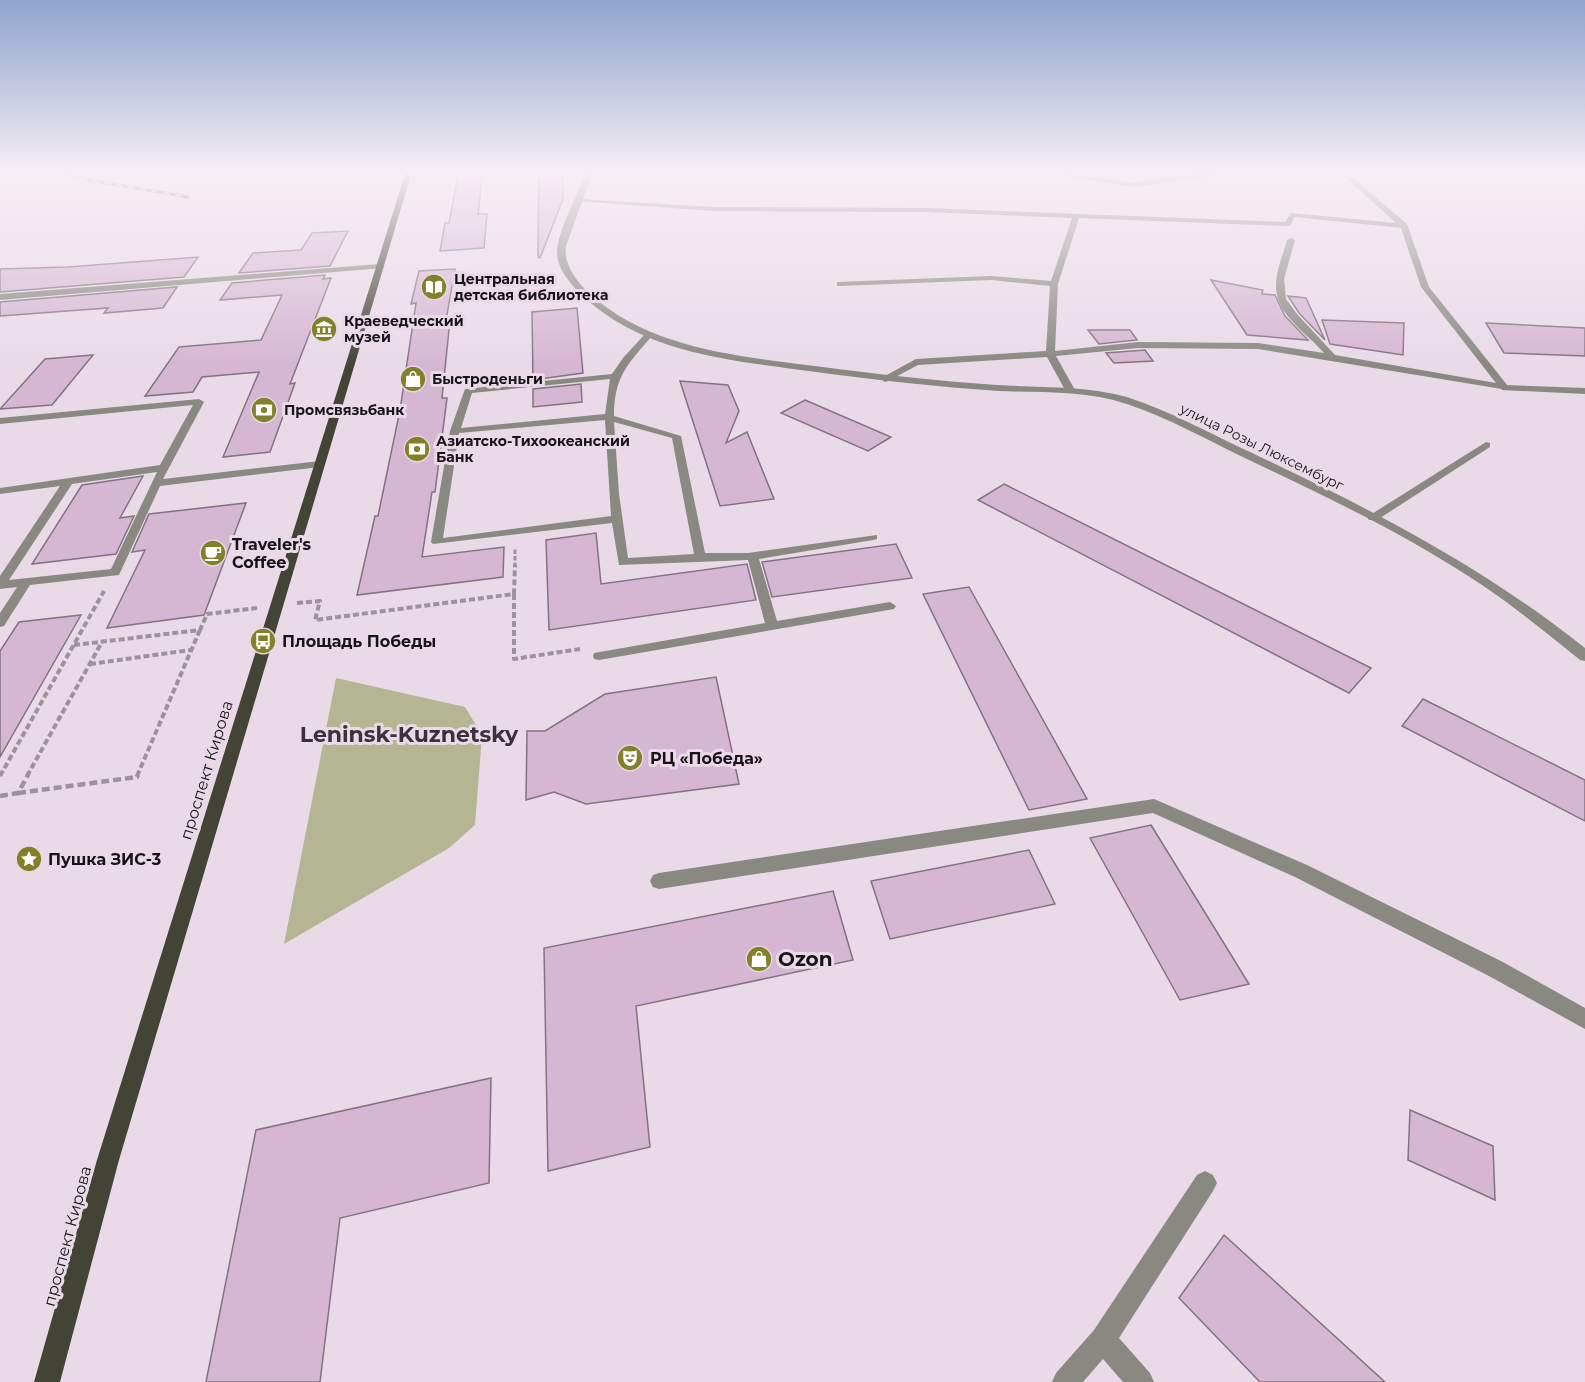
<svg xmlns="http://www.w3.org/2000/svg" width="1585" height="1382" font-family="Montserrat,sans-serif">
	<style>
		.green { fill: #b4b592 }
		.building { fill: #d6b7d3; stroke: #817380; stroke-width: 1.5 }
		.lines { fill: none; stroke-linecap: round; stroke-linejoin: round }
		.path-far2 { stroke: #9d919c; stroke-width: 3; stroke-dasharray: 4.5 2; stroke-linecap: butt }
		.path-far1 { stroke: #9d919c; stroke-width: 4; stroke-dasharray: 6 3; stroke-linecap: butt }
		.path { stroke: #9d919c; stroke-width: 4.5; stroke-dasharray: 8 4; stroke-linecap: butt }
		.service { fill: #898981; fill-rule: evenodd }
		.minor { fill: #898981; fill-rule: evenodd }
		.tertiary { fill: #898981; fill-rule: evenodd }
		.primary { fill: #434436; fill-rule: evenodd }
		.rail-casing { stroke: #6a616a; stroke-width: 3 }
		.rail { stroke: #eadae8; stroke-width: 2; stroke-dasharray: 6; stroke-linecap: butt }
		.labels { text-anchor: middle; stroke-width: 6; stroke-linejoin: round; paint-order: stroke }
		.far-poi-label { font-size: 14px; font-weight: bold; fill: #171217; stroke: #eadae8; text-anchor: start }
		.far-street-label { font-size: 14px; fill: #171217; stroke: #eadae8 }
		.poi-label { font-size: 16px; font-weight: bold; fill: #171217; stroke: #eadae8; text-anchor: start }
		.street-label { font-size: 16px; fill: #171217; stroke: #eadae8 }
		.near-poi-label { font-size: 20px; font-weight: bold; fill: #171217; stroke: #eadae8; text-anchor: start }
		.district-label { font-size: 22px; font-weight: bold; fill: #3c303b; stroke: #eadae8 }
	</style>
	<rect width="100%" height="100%" fill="#eadae8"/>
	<path class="green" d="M336,678L465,707L482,735L475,825L449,848L284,944Z"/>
	<g class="building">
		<path d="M459,171H483L478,214H487L484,248L440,251L445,223H449Z"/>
		<path d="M539,171H562L563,199L540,258L538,257Z"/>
		<path d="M348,231L330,266L239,273L253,253L301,250L312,233Z"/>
		<path d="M198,257L184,277L0,292V269L68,267Z"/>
		<path d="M455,269L446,320H450L442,398H447L435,492H432L422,557L504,547L503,577L357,595L375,516H378L400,410L416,303L411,304L419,271Z"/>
		<path d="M325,275L323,279L331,278L290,384L295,383L270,452L223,457L259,372L202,377L193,392L145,396L179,347L261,340L282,295L220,300L232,283Z"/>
		<path d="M1211,280L1263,290L1262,294L1275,295L1285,316L1308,340L1247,335Z"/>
		<path d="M177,287L163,308L104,313L108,308L0,316V302Z"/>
		<path d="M1288,296L1306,298L1325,340L1299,313Z"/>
		<path d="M577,308L583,373L533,380L532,312Z"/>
		<path d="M1322,320L1404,323L1403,355L1330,344Z"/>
		<path d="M1486,323L1585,328V356L1504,353Z"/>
		<path d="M1088,330H1130L1137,340L1099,344Z"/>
		<path d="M1145,350L1153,361L1114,363L1106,353Z"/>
		<path d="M93,355L52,405L0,409L45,359Z"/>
		<path d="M680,381L728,385L739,411L726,443L747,432L774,499L720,506Z"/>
		<path d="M581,384L582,402L533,407V389Z"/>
		<path d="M805,400L891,437L868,451L781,413Z"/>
		<path d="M143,476L120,518L134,516L116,554L32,564L82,485Z"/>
		<path d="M1004,484L1371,668L1349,693L978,500Z"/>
		<path d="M246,503L204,615L107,628L145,550L132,552L149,514Z"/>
		<path d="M596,533L601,584L747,564L756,600L549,630L546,540Z"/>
		<path d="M896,544L912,578L772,597L762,562Z"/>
		<path d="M969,587L1087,799L1029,810L923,594Z"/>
		<path d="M81,615L0,757V651L19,622Z"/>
		<path d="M716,677L739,784L586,804L554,792L526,800L527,731H545L605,694Z"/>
		<path d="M1423,699L1585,780V821L1402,726Z"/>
		<path d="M1151,825L1249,984L1180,1000L1090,838Z"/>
		<path d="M1029,850L1055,904L890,939L871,881Z"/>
		<path d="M833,891L853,960L636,1006L650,1147L548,1171L544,948Z"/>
		<path d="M491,1078L489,1183L340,1218L320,1382H206L256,1130Z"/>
		<path d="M1410,1110L1493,1146L1495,1200L1408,1160Z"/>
		<path d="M1224,1235L1385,1382H1260L1179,1298Z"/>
	</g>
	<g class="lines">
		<path class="path-far2" d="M515,567V549"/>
		<g class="path-far1">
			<path d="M514,594V659L580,649"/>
			<path d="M297,603L320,601L315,620L514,594L515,565"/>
			<path d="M74,645L200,630L207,614L257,608"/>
			<path d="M90,664L191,650"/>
			<path d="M0,776L104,591"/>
			<path d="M27,776L102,642"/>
			<path d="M137,776L200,630"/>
		</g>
		<g class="path">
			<path d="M18,793L137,777L138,775"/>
			<path d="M0,796L18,793L28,775"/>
		</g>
		<g class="service">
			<path d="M645,334L652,336C628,364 614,376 614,416L681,436L705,553H748L877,535V539L873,540L759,559L777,621L890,602L896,606L894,609L599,660L594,659L593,656L594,653L765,623L748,560L619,565L612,523L433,544L431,542L450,431L465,389L612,374L623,358ZM610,379L605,414L461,428L472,393ZM605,420L611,516L443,538L459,433ZM614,422L672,438L694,554L628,558L619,494Z"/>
			<path d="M1505,385L1585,388V394L1502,390L1501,388Z"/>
			<path d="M199,399L204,402L163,479L320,461L325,464L320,467L160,486L119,575L30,585L4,626L0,627V613L17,587L0,589V576L60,486L0,494V488L160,465L193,405L0,424V418ZM157,472L111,569L9,580L72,484Z"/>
		</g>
		<g class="minor">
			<path d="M1035,171H1053L1132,183L1198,173L1249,171L1132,187Z"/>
			<path d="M1338,171H1345L1407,224L1429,287L1508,386V390L1258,349L1138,348L1056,356L1075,390L1070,393L1065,390L1047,357L918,365L886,382L883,381V377L916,359L1046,351L1050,286L991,280L840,286H837V282L991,276L1051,281L1072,218L926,212L714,211L576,201L579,199L714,207L926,208L1285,222L1291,213L1396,223ZM1294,217L1401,228L1421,287L1496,383L1335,355L1297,314L1286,299L1284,279L1295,240L1291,238L1287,240C1283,255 1276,270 1276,286C1275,314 1308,334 1324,353L1258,343L1138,342L1055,351L1058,284L1079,218L1288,226L1292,224Z"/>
			<path d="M1486,442L1490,443V447L1377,520H1369L1367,517Z"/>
			<path d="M1154,799L1307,865L1501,961L1585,1008V1029L1487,975L1295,877L1153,813L659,889L653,887L650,881L653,875L659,873Z"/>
			<path d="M1205,1171L1213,1175L1217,1183L1213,1191L1119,1338L1150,1373L1154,1382H1123L1103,1359L1083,1382H1052L1056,1373L1094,1330L1197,1175Z"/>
		</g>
		<g class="tertiary">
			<path d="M587,171H593L566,246C563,265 578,283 591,295C652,349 738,356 815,366C876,374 936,381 997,385C1041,388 1084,385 1127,397C1170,411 1211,434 1252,453C1371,509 1482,566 1585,648V661L1580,660C1548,634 1516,608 1482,585C1409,536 1329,498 1249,460C1209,441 1169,418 1127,404C1085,390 1042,393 999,391C938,387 876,380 816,372C737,361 647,355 585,298C573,287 557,270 557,252C557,233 579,191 587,171Z"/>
			<path d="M380,264L384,266L383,268L0,300V294Z"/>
		</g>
		<path class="primary" d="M406,171H412L119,1160L60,1382H34L97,1160Z"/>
		<g class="rail-casing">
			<path id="rail" d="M58,171L89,180L188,197"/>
		</g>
		<use href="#rail" class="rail"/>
	</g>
	<linearGradient id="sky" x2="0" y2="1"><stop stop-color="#8ea3cd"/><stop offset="0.47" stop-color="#f6eef5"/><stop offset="1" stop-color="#f6eef5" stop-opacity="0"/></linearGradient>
	<rect width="1585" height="365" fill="url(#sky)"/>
	<defs>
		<g id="library-disc" transform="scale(1.35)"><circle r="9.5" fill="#82812a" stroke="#eadae8"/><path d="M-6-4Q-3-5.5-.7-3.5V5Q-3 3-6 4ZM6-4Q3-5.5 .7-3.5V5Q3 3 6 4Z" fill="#fff"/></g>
		<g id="museum-disc" transform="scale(1.35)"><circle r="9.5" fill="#82812a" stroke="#eadae8"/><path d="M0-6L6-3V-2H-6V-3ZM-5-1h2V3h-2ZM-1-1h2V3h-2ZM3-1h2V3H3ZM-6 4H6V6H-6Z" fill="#fff"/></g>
		<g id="shop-disc" transform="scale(1.35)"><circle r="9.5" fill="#82812a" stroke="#eadae8"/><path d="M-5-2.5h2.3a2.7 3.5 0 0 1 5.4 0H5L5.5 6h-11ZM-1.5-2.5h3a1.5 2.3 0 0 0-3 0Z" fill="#fff"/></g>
		<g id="bank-disc" transform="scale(1.35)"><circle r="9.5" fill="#82812a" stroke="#eadae8"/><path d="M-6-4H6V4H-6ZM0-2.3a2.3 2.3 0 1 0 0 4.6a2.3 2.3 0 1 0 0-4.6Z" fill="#fff"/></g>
		<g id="cafe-disc" transform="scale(1.35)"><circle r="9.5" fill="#82812a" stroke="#eadae8"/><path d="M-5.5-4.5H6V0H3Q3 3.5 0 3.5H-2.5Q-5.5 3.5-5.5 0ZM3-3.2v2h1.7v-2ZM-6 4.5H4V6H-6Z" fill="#fff"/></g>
		<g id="bus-disc" transform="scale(1.35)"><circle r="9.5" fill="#82812a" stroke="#eadae8"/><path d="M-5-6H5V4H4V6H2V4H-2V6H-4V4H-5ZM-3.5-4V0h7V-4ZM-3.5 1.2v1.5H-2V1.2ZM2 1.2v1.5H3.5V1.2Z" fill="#fff"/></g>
		<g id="theatre-disc" transform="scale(1.35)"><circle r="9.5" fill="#82812a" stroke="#eadae8"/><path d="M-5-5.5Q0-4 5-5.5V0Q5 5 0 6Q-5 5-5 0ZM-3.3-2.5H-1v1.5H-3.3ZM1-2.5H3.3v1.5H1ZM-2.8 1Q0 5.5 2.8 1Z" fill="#fff"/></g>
		<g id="sight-disc" transform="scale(1.35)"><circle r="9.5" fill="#82812a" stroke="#eadae8"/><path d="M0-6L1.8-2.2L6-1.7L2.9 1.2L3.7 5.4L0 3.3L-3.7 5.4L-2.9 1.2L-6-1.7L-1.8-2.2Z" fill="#fff"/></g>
	</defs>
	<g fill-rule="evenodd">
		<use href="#library-disc" x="434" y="287"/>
		<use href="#museum-disc" x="324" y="329"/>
		<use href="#shop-disc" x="413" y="379"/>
		<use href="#bank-disc" x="264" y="410"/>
		<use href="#bank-disc" x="417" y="449"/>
		<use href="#cafe-disc" x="213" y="553"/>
		<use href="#bus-disc" x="263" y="641"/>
		<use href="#theatre-disc" x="630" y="758"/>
		<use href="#sight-disc" x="29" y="859"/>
		<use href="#shop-disc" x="759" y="959"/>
	</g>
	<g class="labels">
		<g class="far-poi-label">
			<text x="454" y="284">Центральная<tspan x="454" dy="16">детская библиотека</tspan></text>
			<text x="344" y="326">Краеведческий<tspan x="344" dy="16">музей</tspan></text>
			<text x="432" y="384">Быстроденьги</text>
			<text x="284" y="415">Промсвязьбанк</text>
			<text x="436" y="446">Азиатско-Тихоокеанский<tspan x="436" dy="16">Банк</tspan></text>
		</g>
		<g class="far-street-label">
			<text transform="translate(1262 447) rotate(26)" y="5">улица Розы Люксембург</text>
		</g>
		<g class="poi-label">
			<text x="232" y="550">Traveler's<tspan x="232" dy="18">Coffee</tspan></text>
			<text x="282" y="647">Площадь Победы</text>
			<text x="650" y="764">РЦ «Победа»</text>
			<text x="48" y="865">Пушка ЗИС-3</text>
		</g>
		<g class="street-label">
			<text transform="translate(206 770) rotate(-73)" y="6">проспект Кирова</text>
			<text transform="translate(67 1236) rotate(-75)" y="6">проспект Кирова</text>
		</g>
		<g class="near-poi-label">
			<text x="778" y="966">Ozon</text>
		</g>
		<g class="district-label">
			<text x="409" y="742">Leninsk-Kuznetsky</text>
		</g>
	</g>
</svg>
